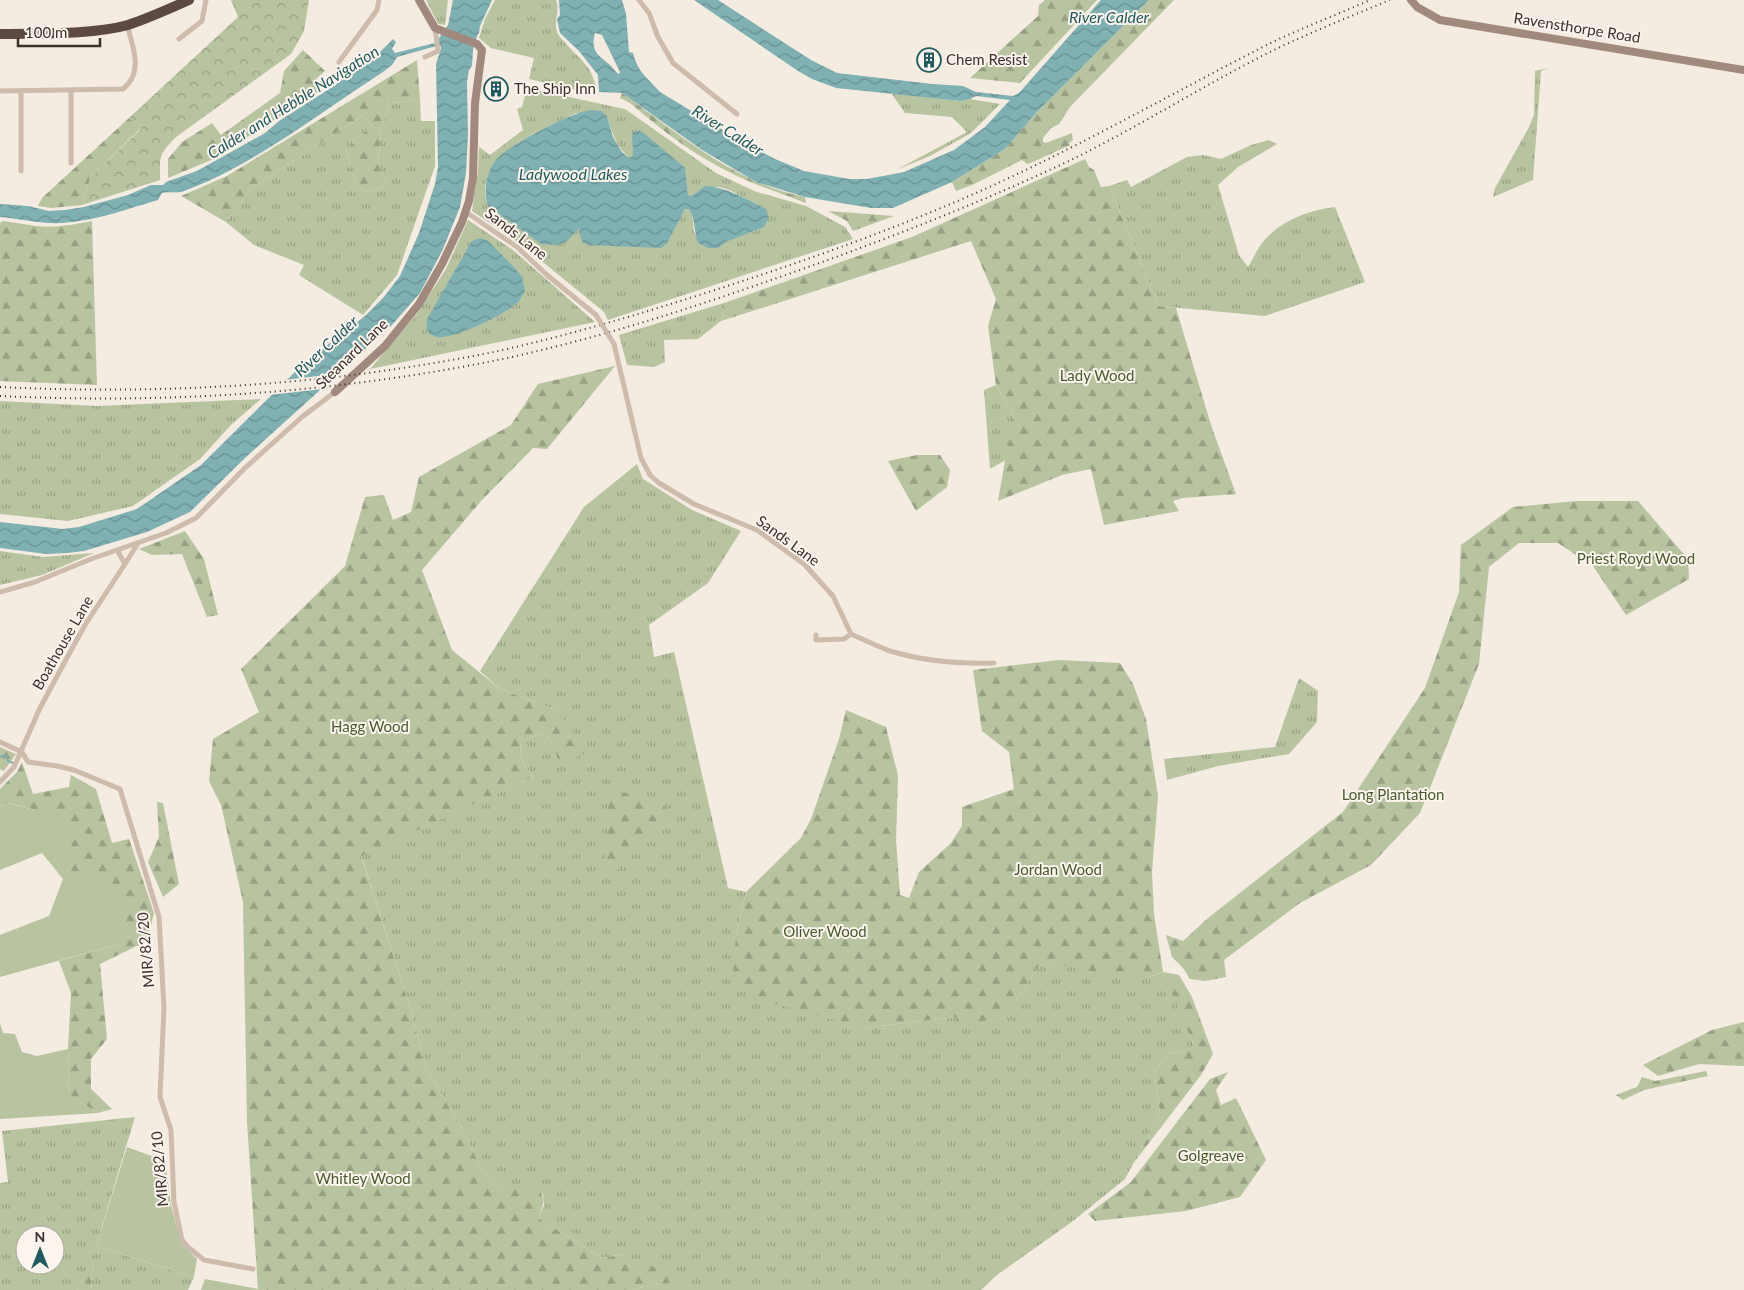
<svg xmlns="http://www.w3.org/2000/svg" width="1744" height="1290" font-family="Lato,sans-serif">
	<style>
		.grass { fill: url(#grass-tufts); fill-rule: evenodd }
		.forest { fill: url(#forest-firs) }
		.park { fill: url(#park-crowns) }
		.garden { fill: #b8c4a0 }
		.water { fill: url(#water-waves); fill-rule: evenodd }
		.pier { fill: #f4ebe1 }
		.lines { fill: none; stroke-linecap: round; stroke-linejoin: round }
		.stream { stroke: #7fb0b2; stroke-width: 2 }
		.street { stroke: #cdbbac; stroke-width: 5 }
		.secondary { stroke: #a18a7d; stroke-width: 8 }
		.highway { stroke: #5c4a42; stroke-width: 10 }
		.rail { stroke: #3b302b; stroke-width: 2; stroke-dasharray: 1 4; stroke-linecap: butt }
		.street-bridge { stroke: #cdbbac; stroke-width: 5 }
		.labels { text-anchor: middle; stroke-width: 4; stroke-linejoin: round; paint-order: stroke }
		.street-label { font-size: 15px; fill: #3b302b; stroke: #fbf5ee }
		.poi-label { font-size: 15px; fill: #3b302b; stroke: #fbf5ee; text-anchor: start }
		.park-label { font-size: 15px; fill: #4a5a2e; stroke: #fbf5ee }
		.water-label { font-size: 16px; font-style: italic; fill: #1f5a5e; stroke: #fbf5ee }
	</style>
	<defs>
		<pattern id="grass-tufts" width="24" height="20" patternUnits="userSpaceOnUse" patternTransform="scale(1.25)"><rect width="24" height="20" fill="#b8c4a0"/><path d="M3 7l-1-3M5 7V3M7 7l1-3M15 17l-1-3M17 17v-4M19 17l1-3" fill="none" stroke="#97a083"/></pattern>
		<pattern id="forest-firs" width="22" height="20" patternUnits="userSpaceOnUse" patternTransform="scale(1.25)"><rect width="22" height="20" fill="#b8c4a0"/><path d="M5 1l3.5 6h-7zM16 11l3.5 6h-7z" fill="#97a083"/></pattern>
		<pattern id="park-crowns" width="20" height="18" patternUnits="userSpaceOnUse" patternTransform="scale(1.25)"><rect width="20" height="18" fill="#b8c4a0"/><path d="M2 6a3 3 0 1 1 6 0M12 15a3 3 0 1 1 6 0" fill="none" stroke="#97a083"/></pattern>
		<pattern id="water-waves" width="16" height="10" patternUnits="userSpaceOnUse" patternTransform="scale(1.25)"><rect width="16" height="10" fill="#7fb0b2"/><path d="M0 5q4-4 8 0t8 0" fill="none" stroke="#699091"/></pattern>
	</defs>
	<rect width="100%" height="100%" fill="#f4ebe1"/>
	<g class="grass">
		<path d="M426,0H448L445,25L438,24Z"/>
		<path d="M495,0H556C561,11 552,22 558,34C560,38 565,42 568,46C585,64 594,69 597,95L529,79L534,58L491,48L479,38L485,19Z"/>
		<path d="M1549,68L1541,71L1533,180L1493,197L1495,188L1529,127L1534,115L1535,71Z"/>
		<path d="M527,88L625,109L716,173L754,191L806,206L845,227L853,239L608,320L604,312L522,245L472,211L478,171L479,147L490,155L523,130L517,109L522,107ZM576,113L607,116C612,132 616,147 629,157H632L634,151L632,137L644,133L684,168L688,195L692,197C698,192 710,186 718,187C728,187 755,204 765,209L764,227L725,242L718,248L694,233L692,213L689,209H685L668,242L580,235V227L488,206C470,155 541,131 576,113Z"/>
		<path d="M891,93L961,101L970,99L1000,104L971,133L930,156L896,170L967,132L952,117L905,113Z"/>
		<path d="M420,100L421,121H435V166L397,275L363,315L299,275L304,265L254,245L226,222L252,188L362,116L372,125L346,149L357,186L369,193L386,185L378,164L381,130L389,103Z"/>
		<path d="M1269,140L1277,144L1238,167L1218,185L1239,255L1248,267C1253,259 1257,250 1262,243C1279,221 1309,210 1335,207L1365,282L1265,316L1159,306L1109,186L1127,180L1131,187L1187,157L1203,155L1221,159L1251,145Z"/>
		<path d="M468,220L513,250L595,322L370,369L416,315L446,269Z"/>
		<path d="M727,302L721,321L698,339L664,340L665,362L654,367L627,365L619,335Z"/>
		<path d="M996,385L1013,415L1006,460L990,469L984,390Z"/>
		<path d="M261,399L231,425L200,459L133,506L68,521L0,514V401L96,406Z"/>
		<path d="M637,464L643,479L692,510L741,531L708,583L649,625L654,657L674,652L728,888L746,892L736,936L864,1028L956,1017L1015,1002L1038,967L1048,962L1146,978L1164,972L1195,1048L1168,1054L1154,1072L1160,1113L1125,1179L1073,1221L997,1275L981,1290H634V1289L671,1282L628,1269L626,1254L602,1258L538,1218L544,1206L543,1194L504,1190L481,1168L465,1134L426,1068L409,1004L361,855L533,777L521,759L520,741L544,733L555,747L558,711L500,689L480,671L584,507Z"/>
		<path d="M0,551L43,557L94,553L42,575L0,585Z"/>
		<path d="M1299,678L1318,691L1317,722L1289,754L1218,766L1167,780L1164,759L1275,747Z"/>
		<path d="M135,1117L96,1246L194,1277L188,1290H91L93,1258L77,1290H0V1183L8,1182L2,1131ZM25,1235H55V1265H25Z"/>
	</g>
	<g class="forest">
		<path d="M1045,0H1097L1020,83L970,78L1038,16L1039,5Z"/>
		<path d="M1149,0H1174L1070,107L1059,124L1051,128L1043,138V142L1046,143L1072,133L1073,140L1069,143L1070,145L1033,162L1027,164L1022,160L972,185L956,191L952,182L1005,149L1036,113Z"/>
		<path d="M303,50L325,71L316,79L322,90L211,160L168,178V159L182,142L212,123L221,135L280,93L284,71Z"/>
		<path d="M417,60L420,100L389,103L381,130L378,164L386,185L369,193L357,186L346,149L372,125L362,116L252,188L226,222L181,196L227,176Z"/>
		<path d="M622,93C677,133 737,184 805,197L806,203C782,194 758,186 735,175C697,157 661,130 630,103L620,98Z"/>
		<path d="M129,118L141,128L91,176L82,205L51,208L38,206L42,198Z"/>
		<path d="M1085,159L1089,167L1094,170L1101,187L1109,186L1159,306L1176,308L1211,425L1236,494L1182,498L1173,501L1179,511L1104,525L1091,469L1062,475L998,501L1013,415L996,385L988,326L996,299L971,241L721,321L727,302L912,237Z"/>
		<path d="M828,211L894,216L853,231L847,221Z"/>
		<path d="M3,221C12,222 20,224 30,225C49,229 73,225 92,221L97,385L0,381V223Z"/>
		<path d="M615,366L547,449L533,448L482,500L422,570L452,650L500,689L558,711L587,752L559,765L555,747L544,733L520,741L521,759L533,777L361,856L409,1004L426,1068L465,1134L481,1168L504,1190L535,1186C547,1198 544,1203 538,1218L602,1258L626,1254L629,1269L674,1265L672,1282L634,1289V1290H258L247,1121L243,902L221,805L209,781L213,739L259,712L241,669L345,566L365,497L384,495L393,520L411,512L419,477L511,425L538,384Z"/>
		<path d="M917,455H940L950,470L947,487L916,511L888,461Z"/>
		<path d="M1577,501H1638L1688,559L1689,579L1626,615L1593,566L1558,543H1519L1489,567L1479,664L1420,813L1371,865L1300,903L1224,960L1226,977L1205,981L1190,979L1183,968L1172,957L1166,935L1183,941L1208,918L1343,812L1425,688L1459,592L1461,545L1513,507Z"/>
		<path d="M185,531L204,559L218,615L207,617L182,554L152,555L139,549Z"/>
		<path d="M1059,660L1120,663L1133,684L1146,719L1158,796L1152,872L1154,914L1163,972L1179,975L1192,997L1213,1054L1201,1075L1132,1165L1160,1113L1154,1072L1168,1054L1195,1048L1163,972L1146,978L1118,977L1048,962L1038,967L1015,1002L975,1027H956V1017L864,1028L757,999L733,974L736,936L746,892L801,838L811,819L839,739L846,710L886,727L898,776L896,841L900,895L909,898L919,872L951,843L962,826V807L1014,789L1009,752L982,731L973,670Z"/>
		<path d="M0,747L16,754L4,771L0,769Z"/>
		<path d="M22,762L33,794L69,787L71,775L96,789L112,843L129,839L154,913L147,941L100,964L107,1039L91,1059V1089L112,1109L98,1113L69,1095L68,1049L71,993L59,961L119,944L72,879L61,810H35L8,803L0,806V789L17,772Z"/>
		<path d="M609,791L659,797L666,809L618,870L611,872L606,858Z"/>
		<path d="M157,802L163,803L179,884L163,897L148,862L159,837Z"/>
		<path d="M1744,1022V1066L1699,1064L1658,1076L1643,1065L1712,1030Z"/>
		<path d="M1706,1071L1708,1076L1644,1090L1623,1100L1616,1095L1637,1087L1642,1077L1655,1081Z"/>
		<path d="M1228,1072L1216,1090L1221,1105L1236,1098L1266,1160L1240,1197L1186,1211L1095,1221L1088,1214L1131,1182L1210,1079Z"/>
		<path d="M93,1257L91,1290H77Z"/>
	</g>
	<path class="park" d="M231,0H309L304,31L291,54L176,137C158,155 160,156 160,180L82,205L91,176L141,129L129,118L238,17Z"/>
	<g class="garden">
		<path d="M7,803L35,810H62L72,878L88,870L107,875L121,898L127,919L119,944L0,977V935L49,916L63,879L42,853L0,870V806Z"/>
		<path d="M0,1023L3,1033L15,1034L22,1052L37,1056L68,1049L69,1095L98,1113L0,1119Z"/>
		<path d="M127,1147L165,1161L171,1205L181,1243L197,1259L194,1277L96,1246Z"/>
		<path d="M205,1279L258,1289V1290H201Z"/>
	</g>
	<g class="water">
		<path d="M453,0H492L480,26L479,33L477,36L473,50L472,66L469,70L467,82L468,135L466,173L460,207L443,249L420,293L392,325L246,457L190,512L147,532L84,551L67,553L46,554L0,548V522L63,529L79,527L137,509L201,465L303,364L365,316L383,298L400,276L419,233L435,184L438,167L436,64L441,48L440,45L397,57L392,65L383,72C322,111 253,166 184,191C176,194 169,191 162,193L158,200C127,209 95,221 62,223C42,224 21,219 0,217V204L28,206L49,211L65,210L84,207L128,195L151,185H163L166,182L197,171L265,133L279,121L334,86L358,68L357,65L359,63L361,66L380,52L393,39L396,42L392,49L395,53L439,42V38L448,25Z"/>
		<path d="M559,0H622L626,14L629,52L633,53C638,73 648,78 660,92L746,144L775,159L804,171L849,179H867L904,172L954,150L985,127L1010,100L976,96L970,99L961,101L836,88L812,79L798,71L694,0H718L811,60L837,73L932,84L963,86L976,92L1013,96L1019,93L1101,0H1149L1036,113L1005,149L952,182L893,208H871L805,197L756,182L702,150L622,93L599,92L598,75L579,51L560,33L557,19L560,15ZM595,33L602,35L620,72L619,74C614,71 614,68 610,65C598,55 590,51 595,33Z"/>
		<path d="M591,110L601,111L607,116L613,137L622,152L628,157H632C635,148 630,140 633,132L639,131L644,133L685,168L688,195L692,196L705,186C727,187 746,199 766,209L769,217L764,227L726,242L718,248H708L698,243C694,233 695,217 689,209H685L668,242L661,248L589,245L583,243L580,235V228L566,242L557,245L541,244L488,206C483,191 486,174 495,161C505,147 559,120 576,114C581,112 586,111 591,110Z"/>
		<path d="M480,238L487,240L514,267L522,277L525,291C523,294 521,298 519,301C509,313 452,340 437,337C427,335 426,328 427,319L470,244L474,240Z"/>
	</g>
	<path class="pier" d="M343,373L323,389L269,395L284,380Z"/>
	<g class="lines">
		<path class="stream" d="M0,757L2,756H6L8,761L13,763"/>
		<g class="street">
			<path d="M639,0L649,13L658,37L673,63L737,114"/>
			<path d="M179,39L202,21L206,0"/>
			<path d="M425,57L438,51L435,28"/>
			<path d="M339,62L377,10L379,0"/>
			<path d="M71,90V163"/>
			<path d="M0,91L123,89C144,72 133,47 127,25"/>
			<path d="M21,171V91"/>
			<path d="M466,212L517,247L547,275L596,315"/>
			<path d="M614,344L641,458L650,475L659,483L694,504L757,530L804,564L833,596L851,634C864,640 877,646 890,651C923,661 960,664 994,663"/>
			<path d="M125,564L138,543"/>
			<path d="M0,592L35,582L91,559L166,533L196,518L245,468L302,417L335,392"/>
			<path d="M816,635V640L844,639L851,634"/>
			<path d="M0,742L22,752L28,762L57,766L74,770L120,789L159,917L164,1008L160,1097L171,1130L174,1202L182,1240L188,1247L204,1260L253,1269"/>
			<path d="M0,782L14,767L40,708L69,654L85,625L125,564L117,550"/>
		</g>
		<g class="secondary">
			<path d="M1411,0L1417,7L1440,20L1744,70"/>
			<path d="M335,392L385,346L419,304L442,264L462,222L469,201L473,178L475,103L482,50L477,44L435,28L419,0"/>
		</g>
		<path class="highway" d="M0,34C37,33 92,35 128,25C149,18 169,9 189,0"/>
		<g class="rail">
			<path d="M0,387C166,395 334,385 498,351C574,334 647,312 721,288C799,263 877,235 953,203C1057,159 1156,102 1257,50C1293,31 1332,17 1370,0"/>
			<path d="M0,396C167,404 334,393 498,360C592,340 683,311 774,279C869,246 963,210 1054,168C1125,135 1192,92 1262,56C1303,35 1347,18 1390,0"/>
		</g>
		<path class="street-bridge" d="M596,315L614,344"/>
	</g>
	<defs>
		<g id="building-ring" transform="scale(1.25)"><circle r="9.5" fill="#fbf5ee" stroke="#1f5a5e" stroke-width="1.5"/><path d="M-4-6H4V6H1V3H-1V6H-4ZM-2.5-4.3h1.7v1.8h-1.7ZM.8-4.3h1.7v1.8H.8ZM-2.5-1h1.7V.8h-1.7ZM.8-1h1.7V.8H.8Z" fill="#1f5a5e"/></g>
	</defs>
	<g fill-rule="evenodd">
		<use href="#building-ring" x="929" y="60"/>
		<use href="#building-ring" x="496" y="89"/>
	</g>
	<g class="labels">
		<g class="street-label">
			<text transform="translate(1577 28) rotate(9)" y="5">Ravensthorpe Road</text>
			<text transform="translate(516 234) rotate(38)" y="5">Sands Lane</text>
			<text transform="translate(352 354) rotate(-44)" y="5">Steanard Lane</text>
			<text transform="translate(788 541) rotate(36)" y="5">Sands Lane</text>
			<text transform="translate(63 643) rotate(-60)" y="5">Boathouse Lane</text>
			<text transform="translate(146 950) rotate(-95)" y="5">MIR/82/20</text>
			<text transform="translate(160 1169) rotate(-95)" y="5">MIR/82/10</text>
		</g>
		<g class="poi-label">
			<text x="946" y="65">Chem Resist</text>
			<text x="514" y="94">The Ship Inn</text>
		</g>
		<g class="park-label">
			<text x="1097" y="381">Lady Wood</text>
			<text x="1636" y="564">Priest Royd Wood</text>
			<text x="370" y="732">Hagg Wood</text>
			<text x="1393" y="800">Long Plantation</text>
			<text x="1058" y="875">Jordan Wood</text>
			<text x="825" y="937">Oliver Wood</text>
			<text x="1211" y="1161">Golgreave</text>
			<text x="363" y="1184">Whitley Wood</text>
		</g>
		<g class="water-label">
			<text x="1109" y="23">River Calder</text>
			<text transform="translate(293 102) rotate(-32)" y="6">Calder and Hebble Navigation</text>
			<text transform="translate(728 130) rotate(32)" y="6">River Calder</text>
			<text x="573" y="180">Ladywood Lakes</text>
			<text transform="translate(326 346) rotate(-43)" y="6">River Calder</text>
		</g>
	</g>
	<g transform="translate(40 1250)"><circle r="24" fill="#fbf5ee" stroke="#aea6a0"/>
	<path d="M0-4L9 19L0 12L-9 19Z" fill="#1f5a5e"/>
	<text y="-8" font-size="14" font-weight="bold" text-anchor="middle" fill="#3b302b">N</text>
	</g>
	<path d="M18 38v8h82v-8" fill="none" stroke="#3b302b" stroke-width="2.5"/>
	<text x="25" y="38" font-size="15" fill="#3b302b" stroke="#fbf5ee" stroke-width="4" paint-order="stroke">100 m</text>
</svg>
